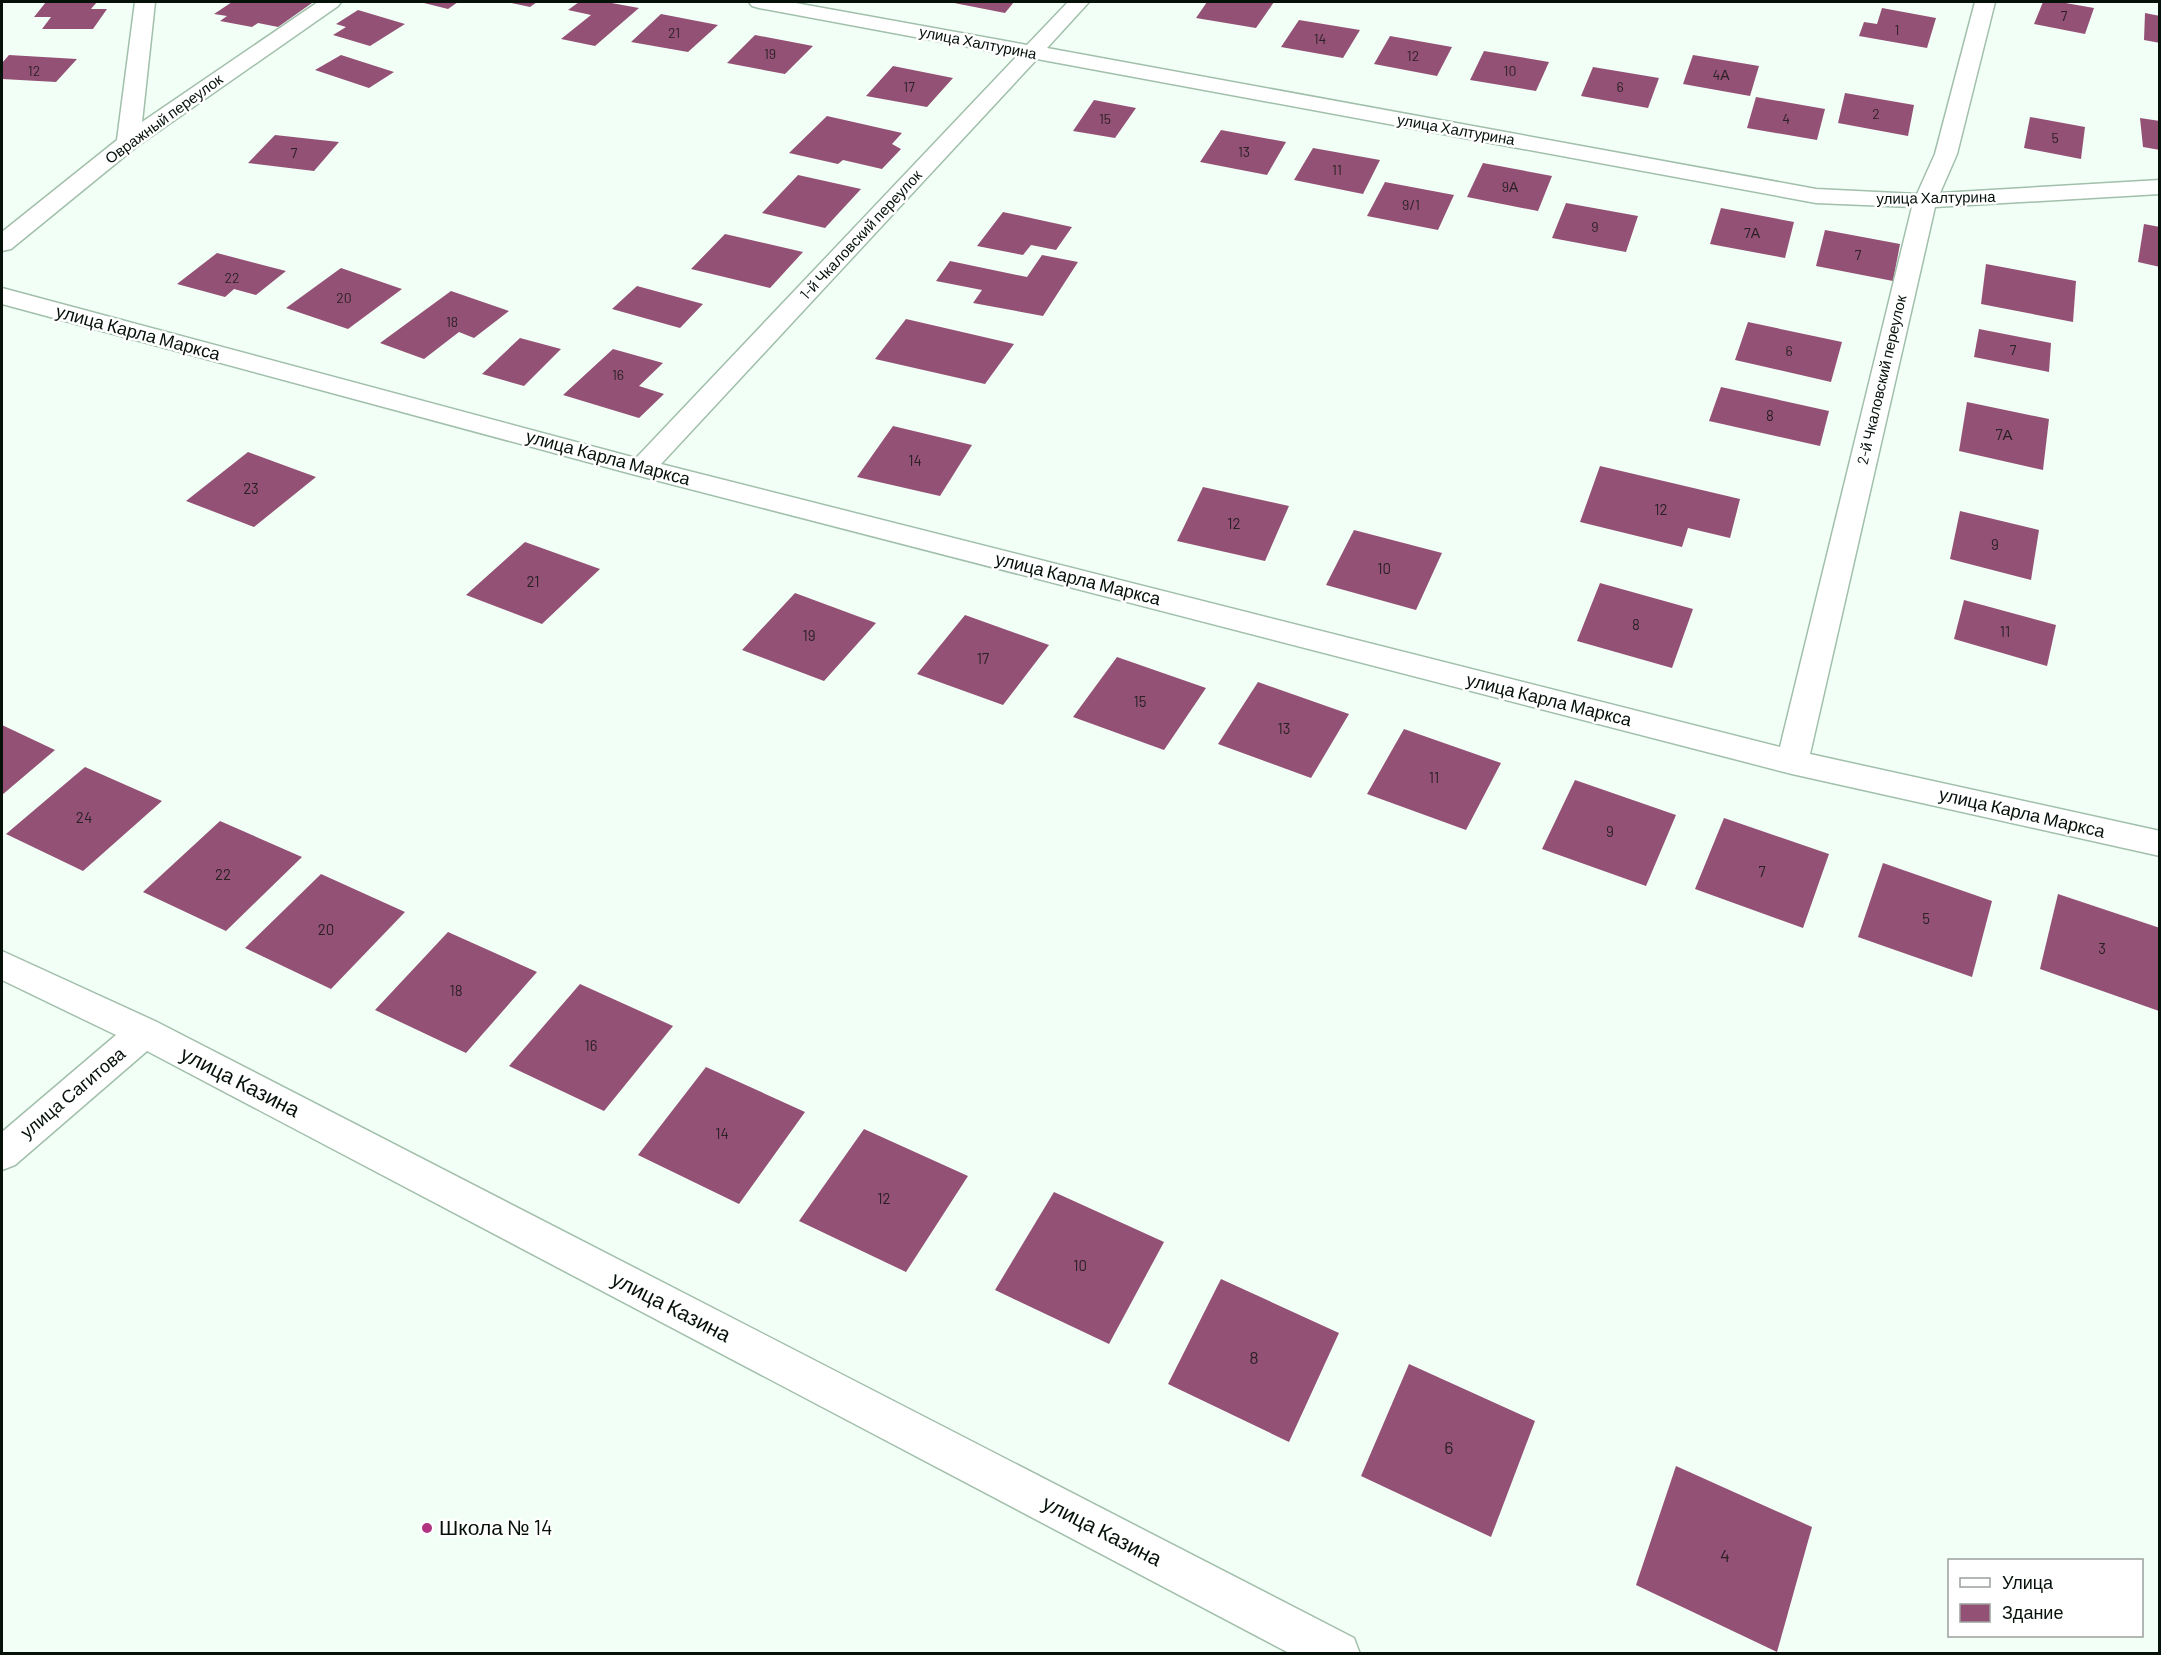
<svg xmlns="http://www.w3.org/2000/svg" width="2161" height="1655" font-family="Barlow,sans-serif">
	<style>
		.building { fill: #945176 }
		.lines { fill: none; stroke-linecap: round; stroke-linejoin: round }
		.minor-casing { stroke: #a1bfab; stroke-width: 3 }
		.minor { fill: #fff; fill-rule: evenodd }
		.poi-dot { fill: #b13280; stroke: #fff; stroke-width: 2 }
		.labels { text-anchor: middle; stroke-width: 5; stroke-linejoin: round; paint-order: stroke }
		.far-number-label { font-size: 14px; fill: #2a2125 }
		.far-street-label { font-size: 15px; fill: #06110a; stroke: #fff }
		.number-label { font-size: 15px; fill: #2a2125 }
		.street-label { font-size: 18px; fill: #06110a; stroke: #fff }
		.near-number-label { font-size: 18px; fill: #2a2125 }
		.near-street-label { font-size: 21px; fill: #06110a; stroke: #fff }
		.near-poi-label { font-size: 21px; fill: #06110a; stroke: #fff; text-anchor: start }
	</style>
	<rect width="100%" height="100%" fill="#f2fff6"/>
	<g class="building">
		<path d="M46,2H97L91,9H107L93,29H42L51,17H34Z"/>
		<path d="M232,2H306L312,3L278,27L258,23L252,27L220,21L227,16L214,14Z"/>
		<path d="M420,2H458L448,9Z"/>
		<path d="M507,2H537L530,7Z"/>
		<path d="M579,2H606L639,8L595,46L561,39L591,15L568,10Z"/>
		<path d="M949,2H1014L1005,13Z"/>
		<path d="M1207,2H1274L1256,28L1196,18Z"/>
		<path d="M2043,2H2060L2094,8L2085,34L2034,24Z"/>
		<path d="M1882,8L1936,18L1927,48L1859,36L1864,22L1877,24Z"/>
		<path d="M358,10L405,24L370,46L333,35L346,27L336,24Z"/>
		<path d="M2145,13L2160,16V43L2144,40Z"/>
		<path d="M661,14L718,25L688,52L631,42Z"/>
		<path d="M1299,20L1360,30L1343,58L1281,47Z"/>
		<path d="M755,35L813,46L785,74L727,63Z"/>
		<path d="M1390,36L1452,47L1437,76L1374,64Z"/>
		<path d="M1484,51L1549,62L1536,91L1470,80Z"/>
		<path d="M9,55L77,59L56,82L2,79V63Z"/>
		<path d="M341,55L394,72L369,88L315,70Z"/>
		<path d="M1693,55L1759,66L1750,96L1683,84Z"/>
		<path d="M893,66L953,78L927,107L866,96Z"/>
		<path d="M1593,67L1659,78L1648,108L1581,96Z"/>
		<path d="M1845,93L1914,105L1908,136L1838,123Z"/>
		<path d="M1756,97L1825,109L1817,140L1747,128Z"/>
		<path d="M1094,100L1136,108L1115,138L1073,131Z"/>
		<path d="M827,116L902,133L892,144L901,149L882,169L843,160L838,164L789,153Z"/>
		<path d="M2030,117L2085,127L2081,159L2024,148Z"/>
		<path d="M2140,118L2160,121V150L2143,147Z"/>
		<path d="M1221,130L1286,142L1267,175L1200,162Z"/>
		<path d="M275,135L339,142L314,171L248,163Z"/>
		<path d="M1313,148L1380,160L1363,194L1294,180Z"/>
		<path d="M1483,163L1552,176L1538,211L1467,197Z"/>
		<path d="M798,175L861,189L825,228L762,213Z"/>
		<path d="M1385,182L1454,195L1438,230L1367,216Z"/>
		<path d="M1566,203L1638,216L1626,252L1552,238Z"/>
		<path d="M1721,208L1794,222L1785,258L1710,244Z"/>
		<path d="M1003,212L1072,227L1056,250L1031,245L1023,255L977,246Z"/>
		<path d="M2144,224L2160,227V267L2138,262Z"/>
		<path d="M1825,230L1900,244L1893,281L1816,266Z"/>
		<path d="M725,234L803,252L770,288L691,269Z"/>
		<path d="M217,253L286,271L256,295L234,289L225,297L177,284Z"/>
		<path d="M1042,255L1078,262L1043,316L973,303L982,290L936,281L950,261L1027,277Z"/>
		<path d="M1986,264L2076,281L2073,322L1981,304Z"/>
		<path d="M341,268L402,289L348,329L286,308Z"/>
		<path d="M637,286L703,304L680,328L612,309Z"/>
		<path d="M451,291L509,311L474,338L459,332L424,359L380,343Z"/>
		<path d="M906,319L1014,344L985,384L875,359Z"/>
		<path d="M1748,322L1842,342L1831,382L1735,360Z"/>
		<path d="M1979,329L2051,343L2049,372L1974,357Z"/>
		<path d="M520,338L561,349L524,386L482,374Z"/>
		<path d="M613,349L663,363L639,386L664,394L639,418L563,395Z"/>
		<path d="M1721,387L1829,411L1820,446L1709,421Z"/>
		<path d="M1967,402L2049,419L2043,470L1959,451Z"/>
		<path d="M893,426L972,445L940,496L857,477Z"/>
		<path d="M248,452L316,477L254,527L186,501Z"/>
		<path d="M1600,466L1740,499L1730,538L1688,528L1682,547L1580,522Z"/>
		<path d="M1203,487L1289,506L1265,561L1177,541Z"/>
		<path d="M1960,511L2039,530L2031,580L1950,559Z"/>
		<path d="M1354,530L1442,553L1416,610L1326,585Z"/>
		<path d="M525,542L600,569L542,624L466,595Z"/>
		<path d="M1600,583L1693,609L1672,668L1577,641Z"/>
		<path d="M795,593L876,623L824,681L742,650Z"/>
		<path d="M1964,600L2056,625L2047,666L1954,639Z"/>
		<path d="M965,615L1049,645L1003,705L917,674Z"/>
		<path d="M1117,657L1206,688L1164,750L1073,717Z"/>
		<path d="M1258,682L1349,714L1311,778L1218,744Z"/>
		<path d="M2,725L55,750L2,795Z"/>
		<path d="M1404,729L1501,763L1466,830L1367,794Z"/>
		<path d="M85,767L162,801L83,871L6,834Z"/>
		<path d="M1575,780L1676,815L1646,886L1542,849Z"/>
		<path d="M1724,818L1829,854L1803,928L1695,889Z"/>
		<path d="M220,821L302,857L226,931L143,892Z"/>
		<path d="M1883,863L1992,901L1972,977L1858,937Z"/>
		<path d="M321,874L405,912L331,989L245,948Z"/>
		<path d="M2058,894L2160,928L2159,1011L2040,969Z"/>
		<path d="M448,932L537,972L466,1053L375,1010Z"/>
		<path d="M580,984L673,1026L604,1111L509,1066Z"/>
		<path d="M706,1067L805,1112L739,1204L638,1155Z"/>
		<path d="M864,1129L968,1176L906,1272L799,1221Z"/>
		<path d="M1054,1192L1164,1242L1109,1344L995,1290Z"/>
		<path d="M1221,1279L1339,1333L1289,1442L1168,1384Z"/>
		<path d="M1409,1364L1535,1421L1491,1537L1361,1476Z"/>
		<path d="M1676,1466L1812,1527L1777,1652L1636,1585Z"/>
	</g>
	<g class="lines">
		<g class="minor-casing">
			<g id="minor">
				<path d="M135,2H155L142,122L318,2H341L338,6L136,147L11,249L2,251V232L117,140Z"/>
				<path d="M749,2H790L1027,45L1068,2H1089L1047,48L1816,189L1917,194L1935,154L1975,2H1995L1957,154L1940,193L2160,180V194L1935,207L1810,754L2160,831V856L1792,774L632,474L2,304V288L636,458L1017,56L759,8L752,6ZM1037,59L1816,203L1912,207L1780,747L661,464Z"/>
				<path d="M2,951L157,1022L1354,1638L1360,1654H1291L147,1051L15,1165L2,1170V1132L116,1035L2,980Z"/>
			</g>
		</g>
		<use href="#minor" class="minor"/>
	</g>
	<circle class="poi-dot" cx="427" cy="1528" r="6"/>
	<g class="labels">
		<g class="far-number-label">
			<text x="2064" y="21">7</text>
			<text x="1897" y="35">1</text>
			<text x="674" y="38">21</text>
			<text x="1320" y="44">14</text>
			<text x="770" y="59">19</text>
			<text x="1413" y="61">12</text>
			<text x="34" y="76">12</text>
			<text x="1510" y="76">10</text>
			<text x="1721" y="80">4А</text>
			<text x="909" y="92">17</text>
			<text x="1620" y="92">6</text>
			<text x="1876" y="119">2</text>
			<text x="1105" y="124">15</text>
			<text x="1786" y="124">4</text>
			<text x="2055" y="143">5</text>
			<text x="1244" y="157">13</text>
			<text x="294" y="158">7</text>
			<text x="1337" y="175">11</text>
			<text x="1510" y="192">9А</text>
			<text x="1411" y="210">9/1</text>
			<text x="1595" y="232">9</text>
			<text x="1752" y="238">7А</text>
			<text x="1858" y="260">7</text>
			<text x="232" y="283">22</text>
			<text x="344" y="303">20</text>
			<text x="452" y="327">18</text>
			<text x="2013" y="355">7</text>
			<text x="1789" y="356">6</text>
			<text x="618" y="380">16</text>
		</g>
		<g class="far-street-label">
			<text transform="translate(978 43) rotate(11)" y="5">улица Халтурина</text>
			<text transform="translate(164 119) rotate(-36)" y="5">Овражный переулок</text>
			<text transform="translate(1456 130) rotate(10)" y="5">улица Халтурина</text>
			<text transform="translate(1936 198) rotate(-1)" y="5">улица Халтурина</text>
			<text transform="translate(861 235) rotate(-47)" y="5">1-й Чкаловский переулок</text>
			<text transform="translate(1882 380) rotate(-77)" y="5">2-й Чкаловский переулок</text>
		</g>
		<g class="number-label">
			<text x="1770" y="421">8</text>
			<text x="2004" y="440">7А</text>
			<text x="915" y="466">14</text>
			<text x="251" y="494">23</text>
			<text x="1661" y="515">12</text>
			<text x="1234" y="529">12</text>
			<text x="1995" y="550">9</text>
			<text x="1384" y="574">10</text>
			<text x="533" y="587">21</text>
			<text x="1636" y="630">8</text>
			<text x="2005" y="637">11</text>
			<text x="809" y="641">19</text>
			<text x="983" y="664">17</text>
			<text x="1140" y="707">15</text>
			<text x="1284" y="734">13</text>
			<text x="1434" y="783">11</text>
			<text x="84" y="823">24</text>
			<text x="1610" y="837">9</text>
			<text x="1762" y="877">7</text>
			<text x="223" y="880">22</text>
			<text x="1926" y="924">5</text>
			<text x="326" y="935">20</text>
			<text x="2102" y="954">3</text>
			<text x="456" y="996">18</text>
			<text x="591" y="1051">16</text>
			<text x="722" y="1139">14</text>
			<text x="884" y="1204">12</text>
			<text x="1080" y="1271">10</text>
		</g>
		<g class="street-label">
			<text transform="translate(138 333) rotate(15)" y="6">улица Карла Маркса</text>
			<text transform="translate(608 458) rotate(15)" y="6">улица Карла Маркса</text>
			<text transform="translate(1078 579) rotate(14)" y="6">улица Карла Маркса</text>
			<text transform="translate(1549 700) rotate(14)" y="6">улица Карла Маркса</text>
			<text transform="translate(2022 813) rotate(13)" y="6">улица Карла Маркса</text>
			<text transform="translate(73 1093) rotate(-40)" y="6">улица Сагитова</text>
		</g>
		<g class="near-number-label">
			<text x="1254" y="1364">8</text>
			<text x="1449" y="1454">6</text>
			<text x="1725" y="1562">4</text>
		</g>
		<g class="near-street-label">
			<text transform="translate(240 1082) rotate(27)" y="7">улица Казина</text>
			<text transform="translate(671 1307) rotate(27)" y="7">улица Казина</text>
			<text transform="translate(1102 1531) rotate(27)" y="7">улица Казина</text>
		</g>
		<g class="near-poi-label">
			<text x="439" y="1535">Школа № 14</text>
		</g>
	</g>
	<rect width="2161" height="1655" fill="none" stroke="#06110a" stroke-width="6"/>
	<rect x="1948" y="1559" width="195" height="78" fill="#ffffff" stroke="#9ba09d" stroke-width="1.5"/>
	<rect x="1960" y="1578" width="30" height="9" fill="#ffffff" stroke="#9ba09d" stroke-width="1.5"/>
	<text x="2002" y="1589" font-size="18" fill="#06110a">Улица</text>
	<rect x="1960" y="1604" width="30" height="18" fill="#945176" stroke="#9ba09d" stroke-width="1.5"/>
	<text x="2002" y="1619" font-size="18" fill="#06110a">Здание</text>
</svg>
